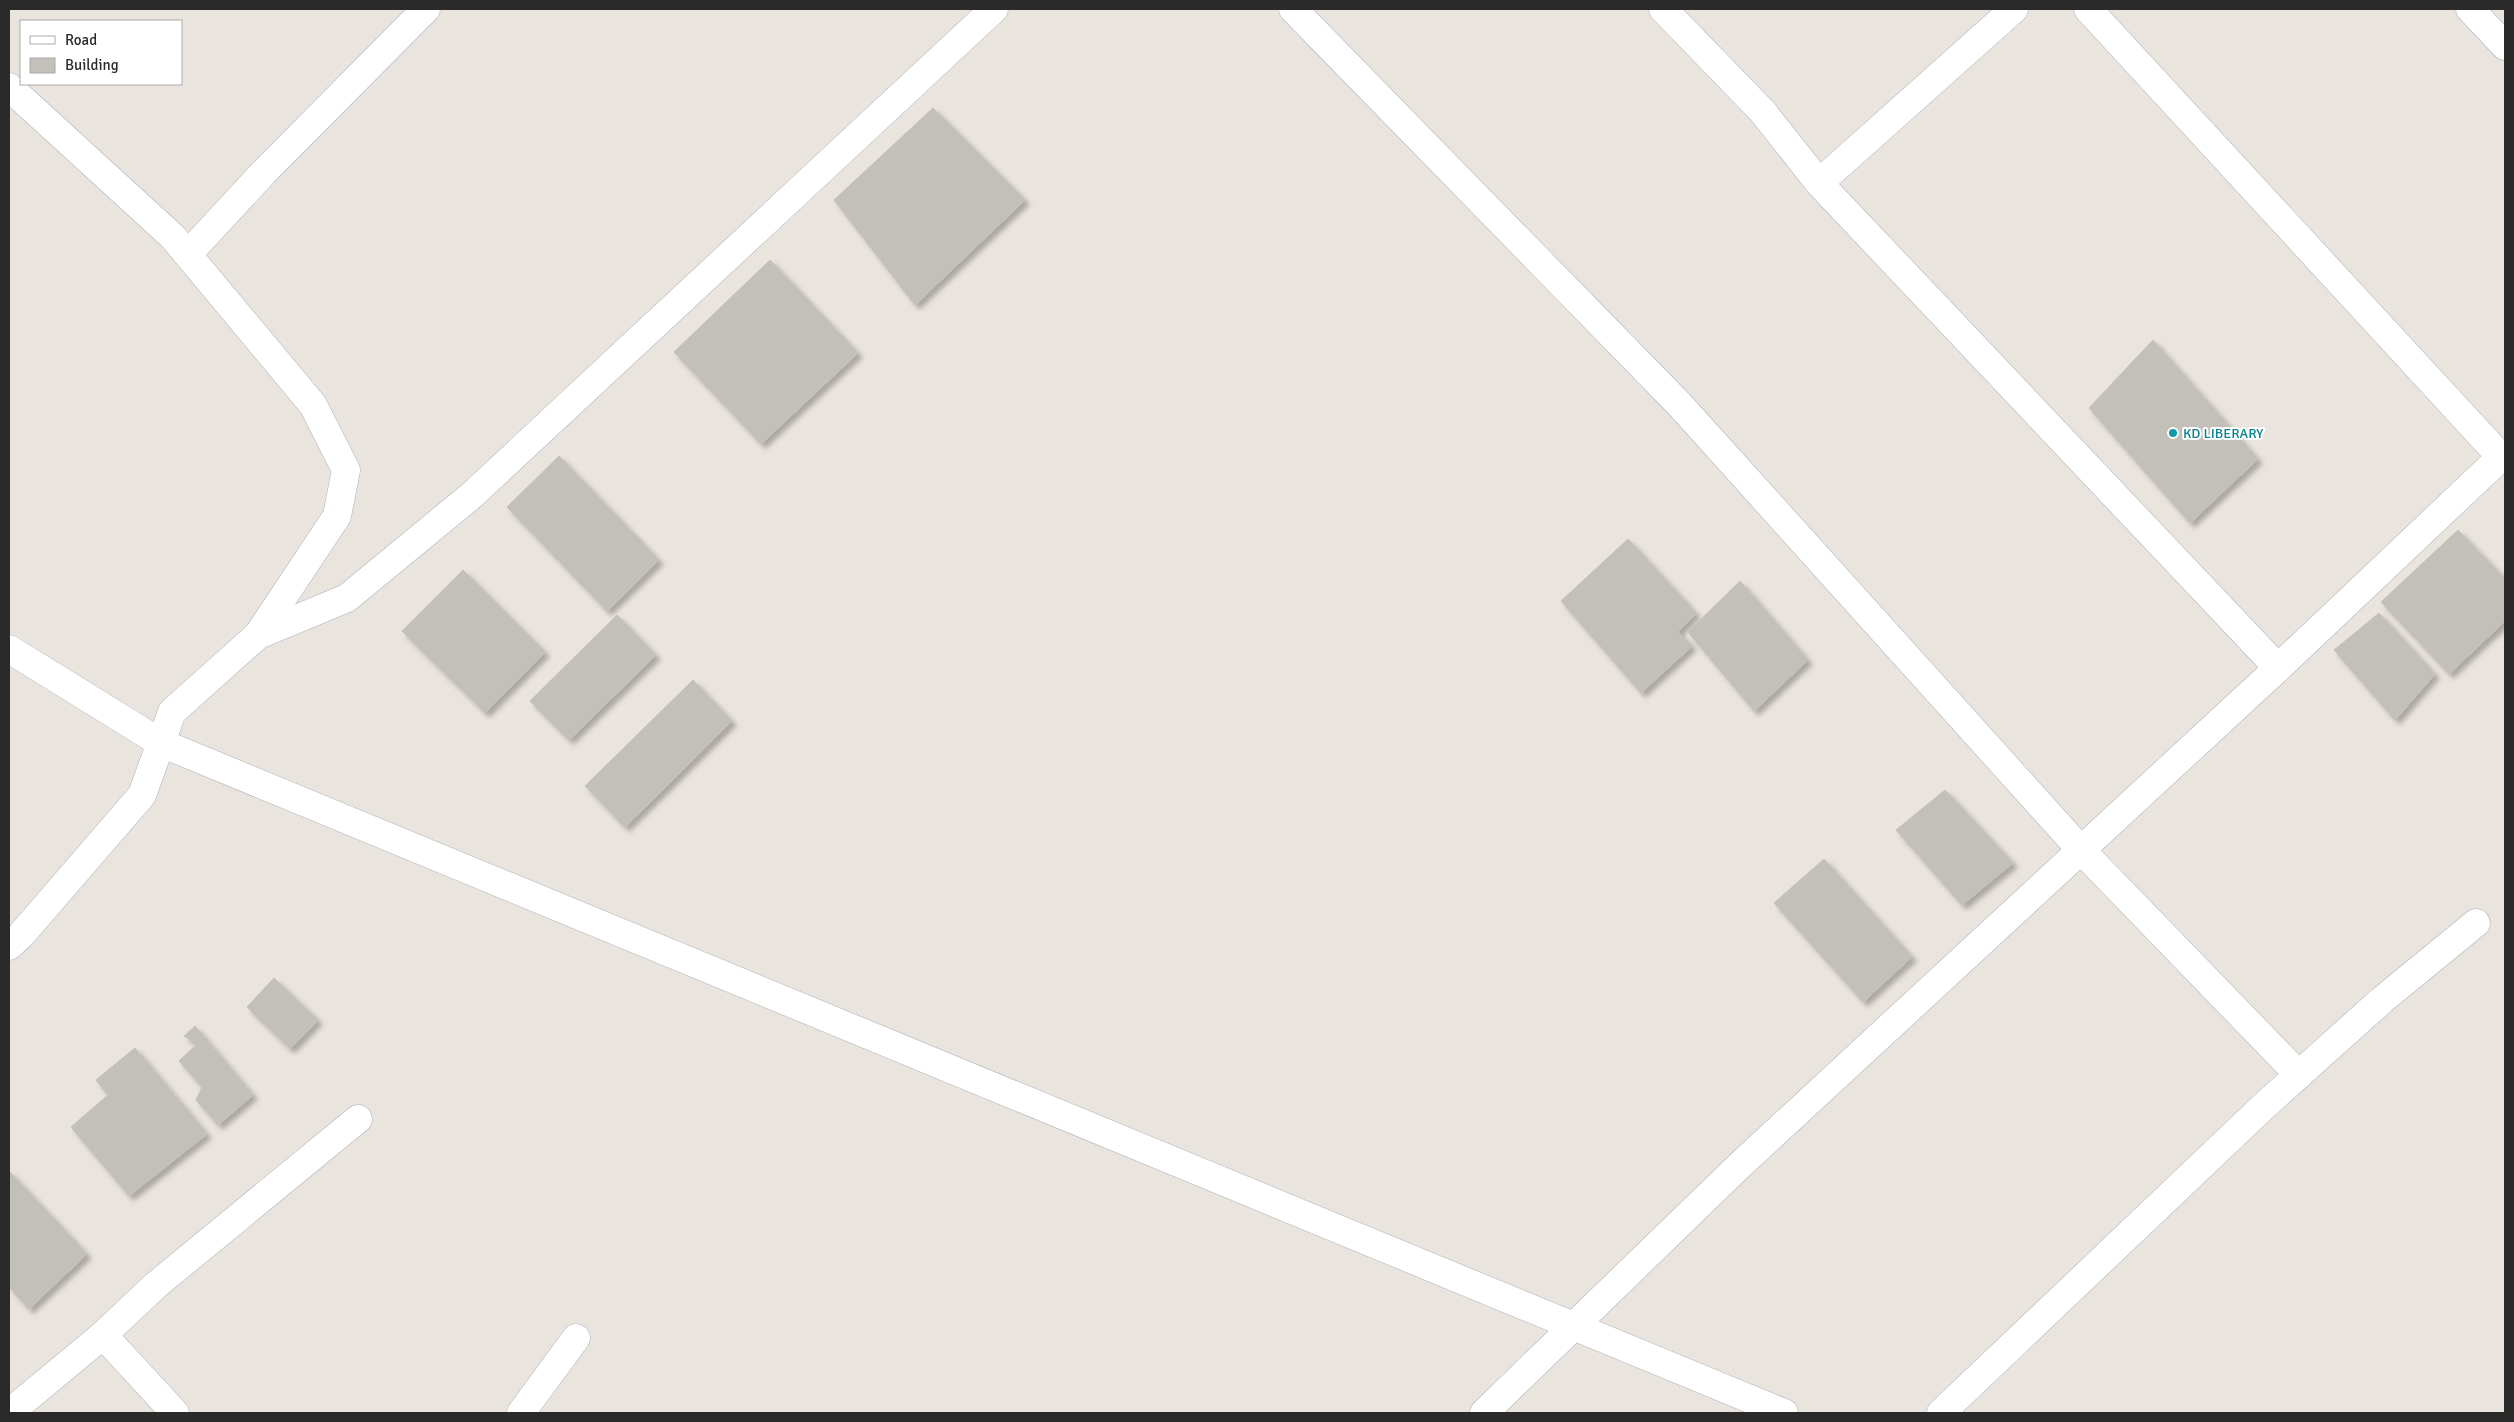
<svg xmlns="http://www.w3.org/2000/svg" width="2514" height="1422" font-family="Signika,sans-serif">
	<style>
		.building { fill: #c3bfb9; stroke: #c5c0b8; filter: url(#shadow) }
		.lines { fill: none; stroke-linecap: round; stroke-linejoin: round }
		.street-casing { stroke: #aeb1b9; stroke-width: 29 }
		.secondary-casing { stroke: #aeb1b9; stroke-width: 29 }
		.street { stroke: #fff; stroke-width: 28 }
		.secondary { stroke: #fff; stroke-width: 28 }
		.culture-dot { fill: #0f9aa8; stroke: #fff; stroke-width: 2 }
		.labels { text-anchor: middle; stroke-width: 4; stroke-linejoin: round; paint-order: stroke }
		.culture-label { font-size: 14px; fill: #0d838f; stroke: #fff; text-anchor: start }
	</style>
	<defs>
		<filter id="shadow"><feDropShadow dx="4.5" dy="4.5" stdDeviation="2.5" flood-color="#0004"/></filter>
	</defs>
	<rect width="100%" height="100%" fill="#eae4de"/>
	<g class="building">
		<path d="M933,108L1025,200L915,305L834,200Z"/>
		<path d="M770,260L858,353L761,444L674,352Z"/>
		<path d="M2153,340L2258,459L2190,523L2089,408Z"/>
		<path d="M559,456L659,560L607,611L507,507Z"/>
		<path d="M2458,530L2505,579V621L2449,674L2381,602Z"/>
		<path d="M1628,539L1696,613L1678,632L1692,646L1641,693L1561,601Z"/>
		<path d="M463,570L545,652L485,713L402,631Z"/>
		<path d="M1740,581L1808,660L1754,711L1688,632Z"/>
		<path d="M2379,613L2435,674L2395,720L2334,650Z"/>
		<path d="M617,615L656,655L569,740L530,701Z"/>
		<path d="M693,680L732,721L625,827L585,786Z"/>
		<path d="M1945,790L2013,863L1962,905L1896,830Z"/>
		<path d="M1824,859L1912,957L1863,1002L1774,903Z"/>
		<path d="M274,978L318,1020L290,1049L247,1007Z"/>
		<path d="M195,1026L253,1095L218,1125L196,1100L202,1087L179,1061L197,1044L184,1036Z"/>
		<path d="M135,1048L207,1134L129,1196L71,1127L108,1095L96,1080Z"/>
		<path d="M9,1171L87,1254L29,1309L9,1287Z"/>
	</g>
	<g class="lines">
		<g class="street-casing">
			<g id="street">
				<path d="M1293,9L1680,405L2081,850L2299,1075"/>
				<path d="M1663,9L1763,112L1819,183L2278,668"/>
				<path d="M2470,9L2505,46"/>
				<path d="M9,87L173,237L313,405L346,470L337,516L258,635L172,712L142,795L21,935L9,946"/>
				<path d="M1819,183L2014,9"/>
				<path d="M188,254L264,172L426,9"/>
				<path d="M258,635L347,598L472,495L994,9"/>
				<path d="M9,1413L103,1335"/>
				<path d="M175,1413L103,1335L156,1285L358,1119"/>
				<path d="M521,1413L576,1338"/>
				<path d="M1484,1413L1739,1166L2278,668L2501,457L2088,9"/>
				<path d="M1941,1413L2265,1105L2382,1000L2476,923"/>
			</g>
		</g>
		<g class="secondary-casing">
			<path id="secondary" d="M9,649L161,743L1784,1413"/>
		</g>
		<use href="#street" class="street"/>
		<use href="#secondary" class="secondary"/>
	</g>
	<circle class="culture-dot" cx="2173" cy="433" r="5"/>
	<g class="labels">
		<g class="culture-label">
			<text x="2183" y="438">KD LIBERARY</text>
		</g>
	</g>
	<rect width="2514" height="1422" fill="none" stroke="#2a2a2a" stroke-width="20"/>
	<rect x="20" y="20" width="162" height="65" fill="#ffffff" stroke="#aaaaaa"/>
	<rect x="30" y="36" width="25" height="8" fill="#ffffff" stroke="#aaaaaa"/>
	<text x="65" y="45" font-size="15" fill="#2a2a2a">Road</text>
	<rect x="30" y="58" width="25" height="15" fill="#c3bfb9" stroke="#aaaaaa"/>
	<text x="65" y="70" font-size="15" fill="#2a2a2a">Building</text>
</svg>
